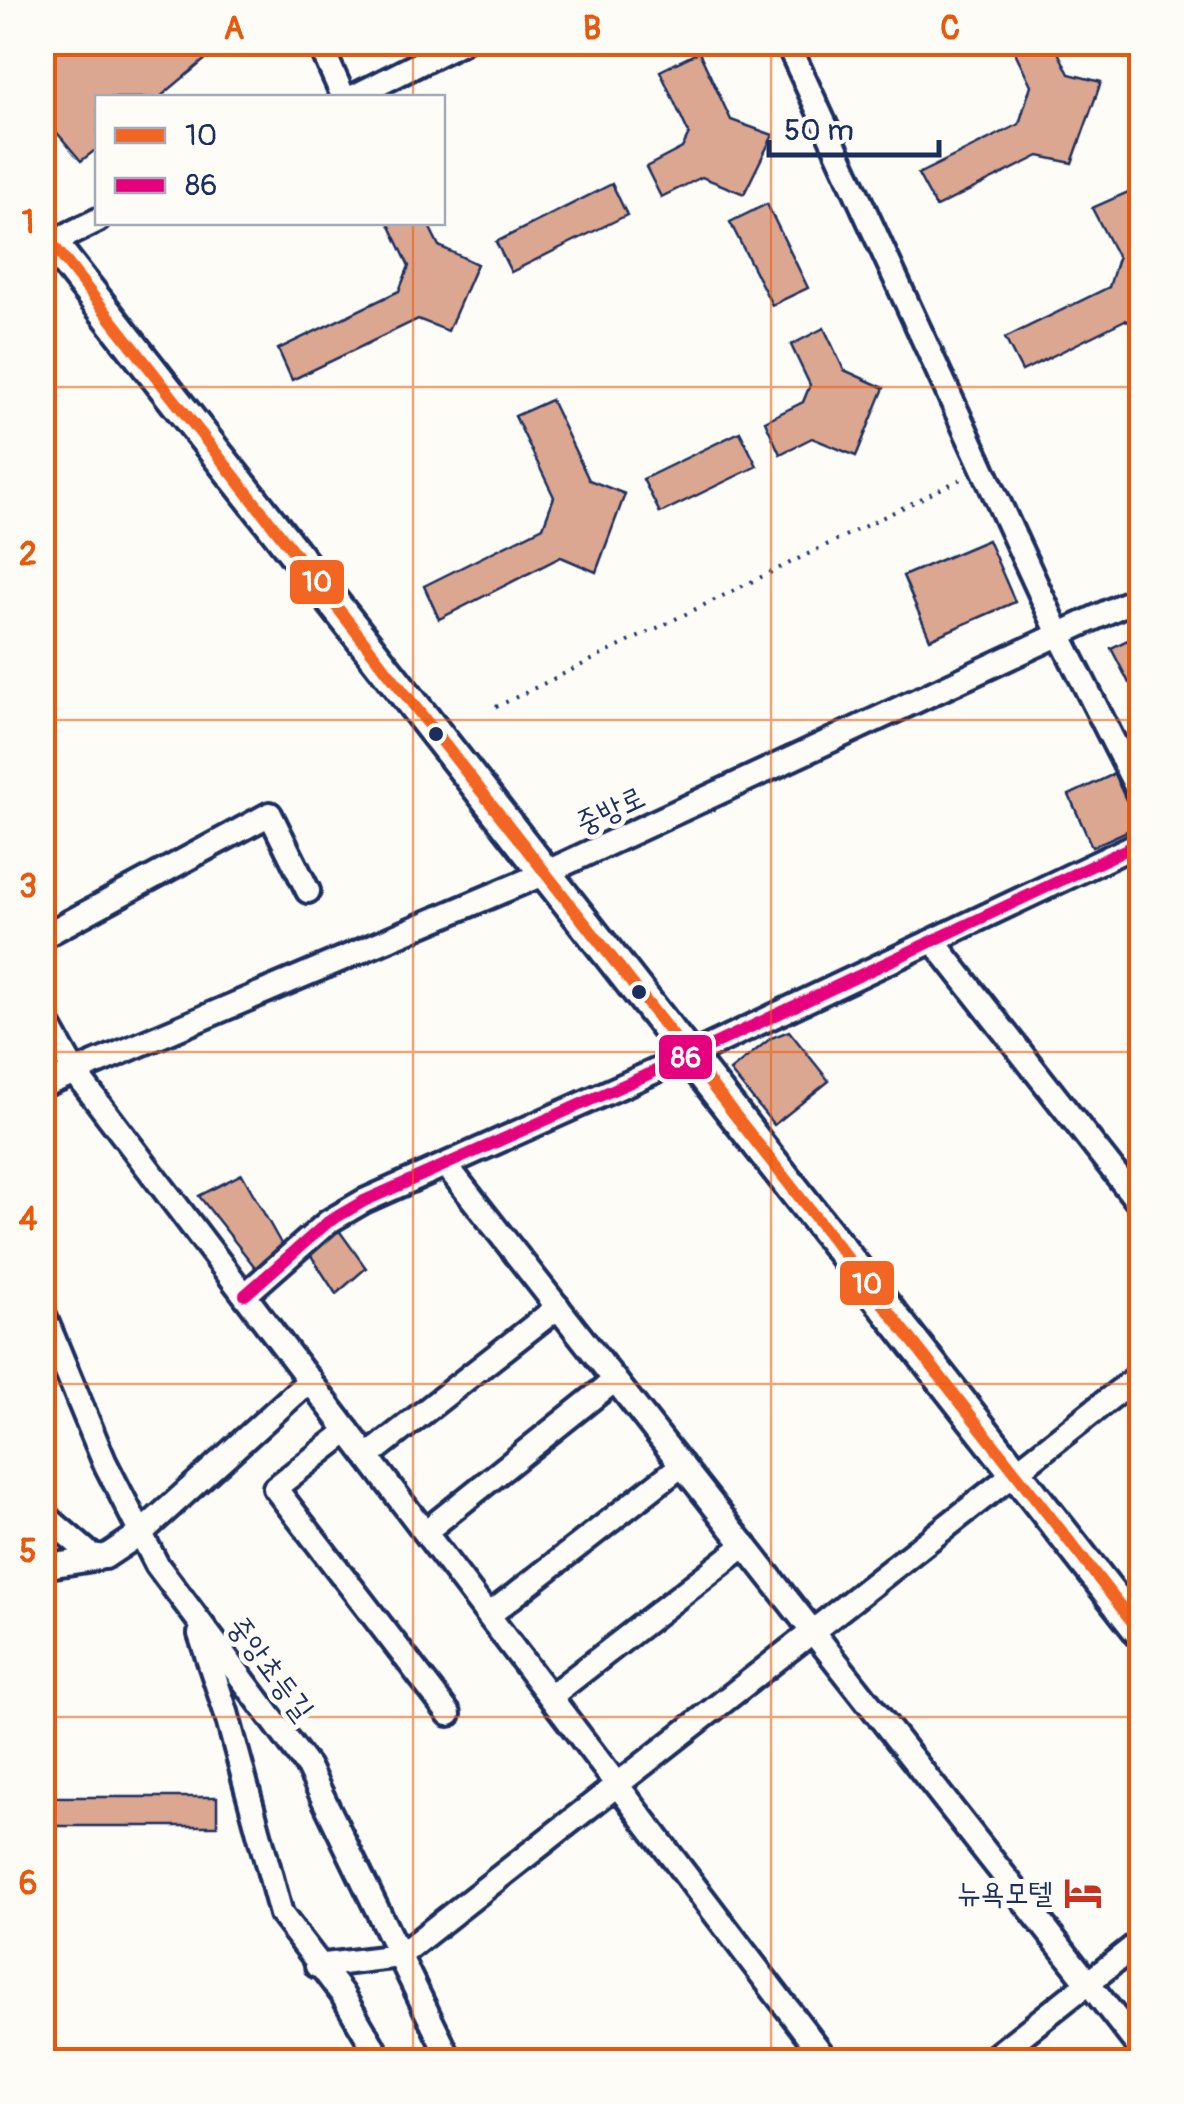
<svg xmlns="http://www.w3.org/2000/svg" width="1184" height="2104" font-family="Pangolin,'Poor Story',sans-serif">
	<style>
		.building { fill: #dca791; stroke: #1b2f5e; stroke-width: 2.5 }
		.lines { fill: none; stroke-linecap: round; stroke-linejoin: round }
		.minor-casing { stroke: #1b2f5e; stroke-width: 30 }
		.major-casing { stroke: #1b2f5e; stroke-width: 38 }
		.path { stroke: #1b2f5e; stroke-width: 4; stroke-dasharray: 2.5 8; stroke-linecap: butt }
		.minor { stroke: #fdfcf7; stroke-width: 22 }
		.major { stroke: #fdfcf7; stroke-width: 30 }
		.bus-1-casing { stroke: #fdfcf7; stroke-width: 20 }
		.bus-2-casing { stroke: #fdfcf7; stroke-width: 20 }
		.bus-1 { stroke: #f26522; stroke-width: 12 }
		.bus-2 { stroke: #e5007d; stroke-width: 12 }
		.grid { fill: none; stroke: #e8590c; stroke-width: 2.5; stroke-opacity: 0.55 }
		.bus-dot { fill: #1b2f5e; stroke: #fdfcf7; stroke-width: 4 }
		.labels { text-anchor: middle; stroke-width: 10; stroke-linejoin: round; paint-order: stroke }
		.street-label { font-size: 30px; fill: #1b2f5e; stroke: #fdfcf7 }
		.poi-label { font-size: 30px; fill: #1b2f5e; stroke: #fdfcf7; text-anchor: end }
		.line-badge { stroke: #fdfcf7; stroke-width: 4 }
		.badge-label { font-size: 28px; text-anchor: middle; font-weight: bold; fill: #fff }
		.neatline { fill: none; stroke: #e8590c; stroke-width: 4 }
		.grid-label { font-size: 32px; text-anchor: middle; font-weight: bold; fill: #e8590c }
	</style>
	<rect width="100%" height="100%" fill="#fdfcf7"/>
	<filter id="ink" filterUnits="userSpaceOnUse"><feTurbulence type="fractalNoise" baseFrequency=".01" numOctaves="2"/><feDisplacementMap in="SourceGraphic" scale="20" xChannelSelector="R" yChannelSelector="G"/><feConvolveMatrix kernelMatrix="1 2 1 2 8 2 1 2 1" color-interpolation-filters="sRGB"/></filter>
	<g filter="url(#ink)">
		<g class="building">
			<path d="M42,42H226L159,98H98V148L81,161L42,115Z"/>
			<path d="M1010,42H1053L1069,74L1101,82L1072,163L1039,156L936,207L918,174L1019,124L1031,85Z"/>
			<path d="M1142,44V81L1127,51Z"/>
			<path d="M699,52L731,120L773,135L744,194L702,177L661,197L646,167L682,148L689,134L660,71Z"/>
			<path d="M612,184L627,215L511,272L496,242Z"/>
			<path d="M1128,192L1142,217V325L1125,320L1022,371L1005,338L1109,287L1118,258L1092,208Z"/>
			<path d="M767,204L808,288L772,305L730,222Z"/>
			<path d="M388,222H427L439,246L477,264L448,331L418,319L292,380L278,349L399,291L409,266Z"/>
			<path d="M824,328L844,370L884,388L856,456L812,438L780,454L765,421L803,402L810,385L791,345Z"/>
			<path d="M551,400L589,480L625,494L596,572L561,557L439,619L424,586L543,527L554,497L515,416Z"/>
			<path d="M740,432L757,466L660,513L643,479Z"/>
			<path d="M988,540L1015,602L930,639L903,576Z"/>
			<path d="M1142,633V677L1129,683L1111,648Z"/>
			<path d="M1114,774L1138,826L1092,847L1069,795Z"/>
			<path d="M789,1031L829,1081L774,1125L730,1071L771,1038Z"/>
			<path d="M242,1174L284,1249L262,1276L199,1196Z"/>
			<path d="M338,1229L366,1268L336,1294L308,1251Z"/>
			<rect x="42" y="1797" width="175" height="29"/>
		</g>
		<g class="lines">
			<g class="minor-casing">
				<g id="minor">
					<path d="M319,42L344,98"/>
					<path d="M787,42L1059,634L1142,798"/>
					<path d="M351,98L462,42"/>
					<path d="M51,243L98,220"/>
					<path d="M42,937L270,814L308,891"/>
					<path d="M934,942L1142,1207"/>
					<path d="M42,1014L74,1071L828,2062"/>
					<path d="M42,1086L545,873L1142,596"/>
					<path d="M446,1165L1142,2051"/>
					<path d="M245,1295L328,1222L364,1201L689,1056L1142,842"/>
					<path d="M42,1311L104,1461L157,1565L308,1767L451,2062"/>
					<path d="M348,1431L275,1488L449,1714"/>
					<path d="M368,1456L558,1307"/>
					<path d="M42,1513L91,1555L105,1557L141,1533L310,1380"/>
					<path d="M425,1532L615,1380"/>
					<path d="M42,1567L99,1558"/>
					<path d="M489,1615L682,1465"/>
					<path d="M200,1634L226,1712L281,1914L342,1994L382,2062"/>
					<path d="M551,1696L745,1545"/>
					<path d="M317,1966L399,1956L1142,1373"/>
					<path d="M988,2062L1142,1940"/>
				</g>
			</g>
			<g class="major-casing">
				<path id="major" d="M42,231L1142,1634"/>
			</g>
			<path class="path" d="M496,707L963,478"/>
			<use href="#minor" class="minor"/>
			<use href="#major" class="major"/>
			<g class="bus-1-casing">
				<path id="bus-1" d="M42,231L1142,1634"/>
			</g>
			<g class="bus-2-casing">
				<path id="bus-2" d="M245,1295L328,1222L364,1201L689,1056L1142,842"/>
			</g>
			<use href="#bus-1" class="bus-1"/>
			<use href="#bus-2" class="bus-2"/>
		</g>
	</g>
	<path class="grid" d="M413,42V98M771,42V2062M413,222V2062M42,387H1142M42,720H1142M42,1052H1142M42,1384H1142M42,1717H1142"/>
	<defs>
		<g id="hotel-bare" transform="scale(3)"><path d="M-6-4.5h1.5V1H6V5H4.5V3h-9V5H-6ZM-4 0a1.8 1.8 0 1 1 3.6 0ZM.5 0V-2.5h3Q6-2.5 6 0Z" fill="#c8321e" stroke="#fdfcf7" stroke-width="2.5" paint-order="stroke"/></g>
	</defs>
	<g fill-rule="evenodd">
		<use href="#hotel-bare" x="1083" y="1893"/>
	</g>
	<g class="bus-dot">
		<circle cx="436" cy="734" r="9"/>
		<circle cx="639" cy="992" r="9"/>
	</g>
	<g class="labels">
		<g class="street-label">
			<text transform="translate(610 810) rotate(-25)" y="10">중방로</text>
			<text transform="translate(271 1668) rotate(53)" y="10">중앙초등길</text>
		</g>
		<g class="poi-label">
			<text x="1053" y="1903">뉴욕모텔</text>
		</g>
	</g>
	<g class="line-badge">
		<rect x="288" y="558" width="58" height="48" rx="10" fill="#f26522"/>
		<rect x="657" y="1033" width="57" height="48" rx="10" fill="#e5007d"/>
		<rect x="838" y="1259" width="58" height="48" rx="10" fill="#f26522"/>
	</g>
	<g class="badge-label">
		<text x="317" y="591">10</text>
		<text x="686" y="1067">86</text>
		<text x="867" y="1293">10</text>
	</g>
	<rect width="1184" height="2104" fill="none" stroke="#fdfcf7" stroke-width="110"/>
	<rect x="95" y="95" width="350" height="130" fill="#fdfcf7" stroke="#a3aaba" stroke-width="2.5"/>
	<rect x="115" y="128" width="50" height="15" fill="#f26522" stroke="#a3aaba" stroke-width="2.5"/>
	<text x="185" y="145" font-size="30" fill="#1b2f5e">10</text>
	<rect x="115" y="178" width="50" height="15" fill="#e5007d" stroke="#a3aaba" stroke-width="2.5"/>
	<text x="185" y="195" font-size="30" fill="#1b2f5e">86</text>
	<path d="M769 140v15h170v-15" fill="none" stroke="#1b2f5e" stroke-width="5"/>
	<text x="784" y="140" font-size="30" fill="#1b2f5e" stroke="#fdfcf7" stroke-width="8" paint-order="stroke">50 m</text>
	<rect x="55" y="55" width="1074" height="1994" class="neatline"/>
	<g class="grid-label">
		<text x="234" y="39">A</text>
		<text x="592" y="39">B</text>
		<text x="950" y="39">C</text>
		<text x="28" y="233">1</text>
		<text x="28" y="565">2</text>
		<text x="28" y="897">3</text>
		<text x="28" y="1230">4</text>
		<text x="28" y="1562">5</text>
		<text x="28" y="1894">6</text>
	</g>
</svg>
